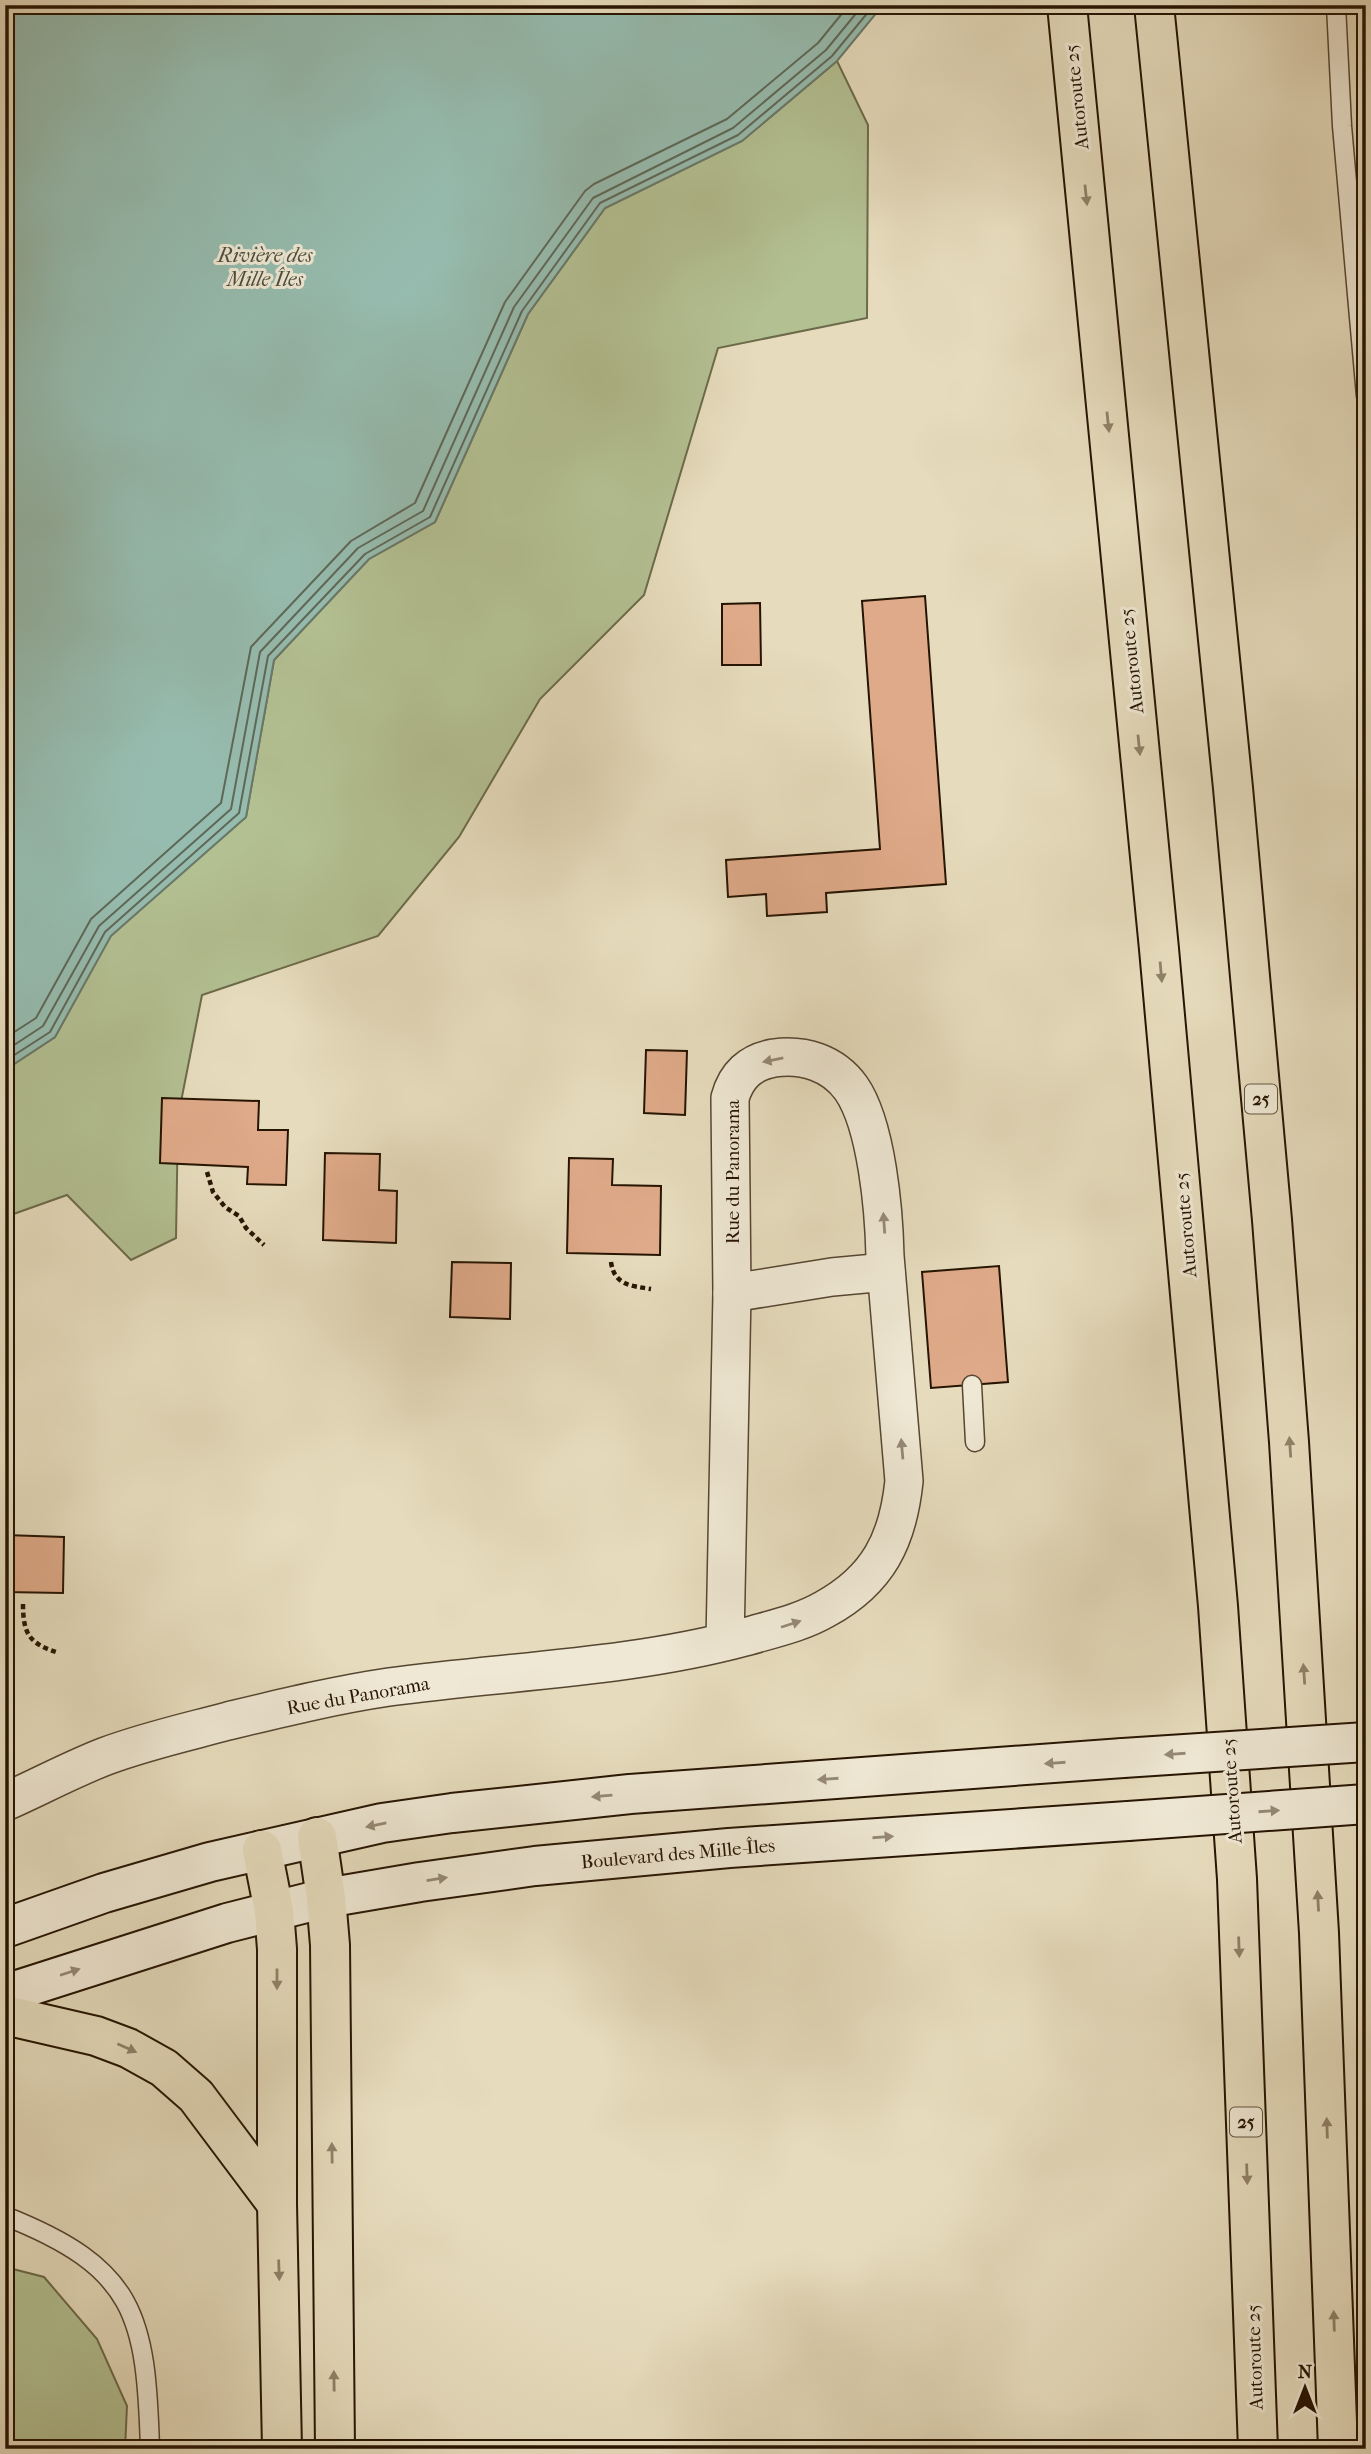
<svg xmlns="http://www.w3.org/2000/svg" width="1371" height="2454" font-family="'IM FELL French Canon',serif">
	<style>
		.green { fill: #b3c092; stroke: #6c6a4a; stroke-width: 2 }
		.water { fill: #96bcaf; stroke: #69796a; stroke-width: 2 }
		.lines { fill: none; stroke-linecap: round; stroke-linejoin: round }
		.shore { stroke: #5e6858; stroke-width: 2 }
		.building { fill: #dfaa89; stroke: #261402; stroke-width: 2 }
		.lane-casing { stroke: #564631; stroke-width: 21 }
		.street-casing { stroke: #564631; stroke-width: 40 }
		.secondary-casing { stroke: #261402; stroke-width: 42 }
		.highway-casing { stroke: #261402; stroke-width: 42 }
		.path { stroke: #261402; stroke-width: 4.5; stroke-dasharray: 5 3.5; stroke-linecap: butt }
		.lane { stroke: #efe8d4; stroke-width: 18 }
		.street { stroke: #efe8d4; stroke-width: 37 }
		.secondary { stroke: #efe8d4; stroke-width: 38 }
		.highway { stroke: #e6dcbd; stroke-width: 38 }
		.secondary-bridge-casing { stroke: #261402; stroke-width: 42; stroke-linecap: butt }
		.secondary-bridge { stroke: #efe8d4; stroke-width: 38 }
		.oneway { fill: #908269 }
		.oneway2 { fill: #958976 }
		.labels { text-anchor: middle; stroke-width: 6; stroke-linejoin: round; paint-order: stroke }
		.shield { fill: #efe8d4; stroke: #625441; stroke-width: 2 }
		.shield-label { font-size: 18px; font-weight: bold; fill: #261402 }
		.street-label { font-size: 19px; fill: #261402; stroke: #efe8d4 }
		.water-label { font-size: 21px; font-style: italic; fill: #4d4f3f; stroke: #efe8d4 }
	</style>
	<rect width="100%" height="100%" fill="#e6dcbd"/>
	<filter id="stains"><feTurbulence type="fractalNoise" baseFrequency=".00286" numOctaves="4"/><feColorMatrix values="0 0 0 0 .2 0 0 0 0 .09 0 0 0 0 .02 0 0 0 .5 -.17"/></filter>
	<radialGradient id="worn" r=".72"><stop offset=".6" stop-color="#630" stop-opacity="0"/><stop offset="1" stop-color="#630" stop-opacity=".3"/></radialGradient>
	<g class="green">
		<path d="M837,61L868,125L867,318L718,348L644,595L540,699L459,837L378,936L202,995L178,1117L176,1238L131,1260L67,1195L5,1217V1070L55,1037L110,936L246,817L274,660L369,559L435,522L528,314L605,208L742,141Z"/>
		<path d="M5,2267L44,2277L97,2339L127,2406L125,2449H5Z"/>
	</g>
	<path class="water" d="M5,5H883L837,61L742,141L605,208L528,314L435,522L369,559L274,660L246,817L111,936L55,1037L5,1070Z"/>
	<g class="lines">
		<g class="shore">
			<path d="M5,1038L36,1018L91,919L221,803L251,647L351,541L415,503L505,302L585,191L594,184L727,119L818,43L849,5"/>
			<path d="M5,1051L43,1026L99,926L231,809L260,652L358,548L423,511L514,307L593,198L733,128L826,50L863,5"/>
			<path d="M5,1061L50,1032L105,932L239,813L268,656L365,554L430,517L522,311L600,203L738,135L832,56L874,5"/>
		</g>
	</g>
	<g class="building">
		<path d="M925,596L946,884L826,893L827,912L767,916L766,894L728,897L726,860L880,849L862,601Z"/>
		<path d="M760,603L761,665H722V604Z"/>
		<path d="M646,1050L687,1051L685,1115L644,1113Z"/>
		<path d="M162,1098L259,1101L258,1130H288L286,1185L247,1184L248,1167L160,1163Z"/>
		<path d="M325,1153L380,1154L379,1190L397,1191L396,1243L323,1240Z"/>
		<path d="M569,1158L613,1159L612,1185L661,1186L660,1255L567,1253Z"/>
		<path d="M452,1262L511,1263L510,1319L450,1317Z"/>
		<path d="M999,1266L1008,1382L931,1388L922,1272Z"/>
		<path d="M5,1535L64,1537L63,1593L5,1592Z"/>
	</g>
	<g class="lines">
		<g class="lane-casing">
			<g id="lane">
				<path d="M1336,5L1342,126L1366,396"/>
				<path d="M972,1385L975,1442"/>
				<path d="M5,2216C136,2268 146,2315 150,2449"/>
			</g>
		</g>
		<g class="street-casing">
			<g id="street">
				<path d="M732,1293L832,1277L886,1272"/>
				<path d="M5,1802C39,1787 72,1769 106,1756C146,1741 187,1732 228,1721C282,1708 335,1695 389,1687C507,1671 630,1668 745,1637C772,1629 801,1623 825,1609C878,1580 898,1540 904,1481L885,1256C884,1212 877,1125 851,1088C833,1063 804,1054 774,1058C750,1062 736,1076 730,1098L732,1293L725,1642"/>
			</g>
		</g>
		<g class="secondary-casing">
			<g id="secondary">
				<path d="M5,1928L104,1893L210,1862L382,1823L452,1813L630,1794L1123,1758"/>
				<path d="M5,1994L227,1923L326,1898L420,1882L535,1866L729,1848L1128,1821"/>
			</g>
		</g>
		<g class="highway-casing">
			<g id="highway">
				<path d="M1067,5L1159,949L1218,1606L1237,1879L1258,2449"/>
				<path d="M1154,5L1233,788L1272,1220L1289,1442L1319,1933L1338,2449"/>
				<path d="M317,1837L326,1898L330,1945L335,2449"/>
				<path d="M262,1850L274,1911L277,1949V2204L282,2449"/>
				<path d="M5,2015L96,2036L128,2048L164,2068L196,2096L277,2204"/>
			</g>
		</g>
		<g class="path">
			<path d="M207,1172L213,1192L225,1207L239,1216L246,1228L264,1245"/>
			<path d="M611,1262C614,1285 631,1286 651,1289"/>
			<path d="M23,1604C23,1635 30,1644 59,1653"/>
		</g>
		<use href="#lane" class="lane"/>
		<use href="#street" class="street"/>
		<use href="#secondary" class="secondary"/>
		<use href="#highway" class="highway"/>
		<g class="secondary-bridge-casing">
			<g id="secondary-bridge">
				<path d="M1123,1758L1366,1742"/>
				<path d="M1128,1821L1366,1804"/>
			</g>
		</g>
		<use href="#secondary-bridge" class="secondary-bridge"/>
	</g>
	<defs><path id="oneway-solid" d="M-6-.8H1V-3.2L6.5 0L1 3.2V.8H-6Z" transform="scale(1.75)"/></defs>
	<g class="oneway">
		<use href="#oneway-solid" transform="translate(1086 195) rotate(84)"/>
		<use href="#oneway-solid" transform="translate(1108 422) rotate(84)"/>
		<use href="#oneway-solid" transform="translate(1139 745) rotate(84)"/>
		<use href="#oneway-solid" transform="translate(1161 972) rotate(85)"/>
		<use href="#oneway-solid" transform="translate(1290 1447) rotate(-94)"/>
		<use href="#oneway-solid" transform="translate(1304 1674) rotate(-94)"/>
		<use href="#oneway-solid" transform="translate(1318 1901) rotate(-93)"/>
		<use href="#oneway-solid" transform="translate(1239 1947) rotate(88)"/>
		<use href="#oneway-solid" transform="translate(277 1979) rotate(90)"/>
		<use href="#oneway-solid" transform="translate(127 2048) rotate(24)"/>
		<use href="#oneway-solid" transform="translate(1327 2128) rotate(-92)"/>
		<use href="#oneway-solid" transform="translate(332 2153) rotate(-91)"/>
		<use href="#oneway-solid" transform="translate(1247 2174) rotate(88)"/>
		<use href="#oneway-solid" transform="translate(279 2270) rotate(88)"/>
		<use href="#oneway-solid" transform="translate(1334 2321) rotate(-92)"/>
		<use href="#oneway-solid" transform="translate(334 2381) rotate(-91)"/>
	</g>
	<g class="oneway2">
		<use href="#oneway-solid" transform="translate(773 1060) rotate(169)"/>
		<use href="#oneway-solid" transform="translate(884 1223) rotate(-94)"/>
		<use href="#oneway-solid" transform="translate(902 1449) rotate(-95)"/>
		<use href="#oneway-solid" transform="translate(791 1624) rotate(-18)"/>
		<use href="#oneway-solid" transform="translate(1175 1754) rotate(176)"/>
		<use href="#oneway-solid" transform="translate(1055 1763) rotate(176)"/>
		<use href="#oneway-solid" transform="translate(828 1779) rotate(176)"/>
		<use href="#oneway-solid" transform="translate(602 1796) rotate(175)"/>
		<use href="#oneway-solid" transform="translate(1269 1811) rotate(-4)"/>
		<use href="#oneway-solid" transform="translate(376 1825) rotate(169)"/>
		<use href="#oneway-solid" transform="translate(883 1837) rotate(-4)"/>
		<use href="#oneway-solid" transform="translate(437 1879) rotate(-9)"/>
		<use href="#oneway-solid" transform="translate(70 1972) rotate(-18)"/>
	</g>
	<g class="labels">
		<g class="shield">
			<rect x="1245" y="1084.5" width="32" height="29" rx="5"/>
			<rect x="1230" y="2107.5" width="32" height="29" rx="5"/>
		</g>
		<g class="shield-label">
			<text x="1261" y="1105">25</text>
			<text x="1246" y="2128">25</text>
		</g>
		<g class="street-label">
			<text transform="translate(1076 97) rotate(-96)" y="7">Autoroute 25</text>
			<text transform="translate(1131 661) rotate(-96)" y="7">Autoroute 25</text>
			<text transform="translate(732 1172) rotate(-90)" y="7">Rue du Panorama</text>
			<text transform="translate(1185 1225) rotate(-95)" y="7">Autoroute 25</text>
			<text transform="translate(358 1695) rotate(-10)" y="7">Rue du Panorama</text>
			<text transform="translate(1231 1791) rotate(-94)" y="7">Autoroute 25</text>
			<text transform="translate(678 1853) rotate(-5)" y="7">Boulevard des Mille-Îles</text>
			<text transform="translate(1254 2357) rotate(-92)" y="7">Autoroute 25</text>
		</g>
		<g class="water-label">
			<text x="265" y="262">Rivière des<tspan x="265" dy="24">Mille Îles</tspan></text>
		</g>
	</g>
	<rect width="1371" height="2454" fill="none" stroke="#e6dcbd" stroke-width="28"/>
	<rect x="7" y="7" width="1357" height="2440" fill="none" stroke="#261402" stroke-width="3.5"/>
	<rect x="14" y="14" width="1343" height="2426" fill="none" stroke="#261402" stroke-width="2"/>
	<g transform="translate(1305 2388)" stroke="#efe8d4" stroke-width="5" paint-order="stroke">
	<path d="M0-5L12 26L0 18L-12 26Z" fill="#261402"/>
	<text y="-10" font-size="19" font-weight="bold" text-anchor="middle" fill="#261402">N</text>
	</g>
	<rect width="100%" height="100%" filter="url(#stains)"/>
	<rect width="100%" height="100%" fill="url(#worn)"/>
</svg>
